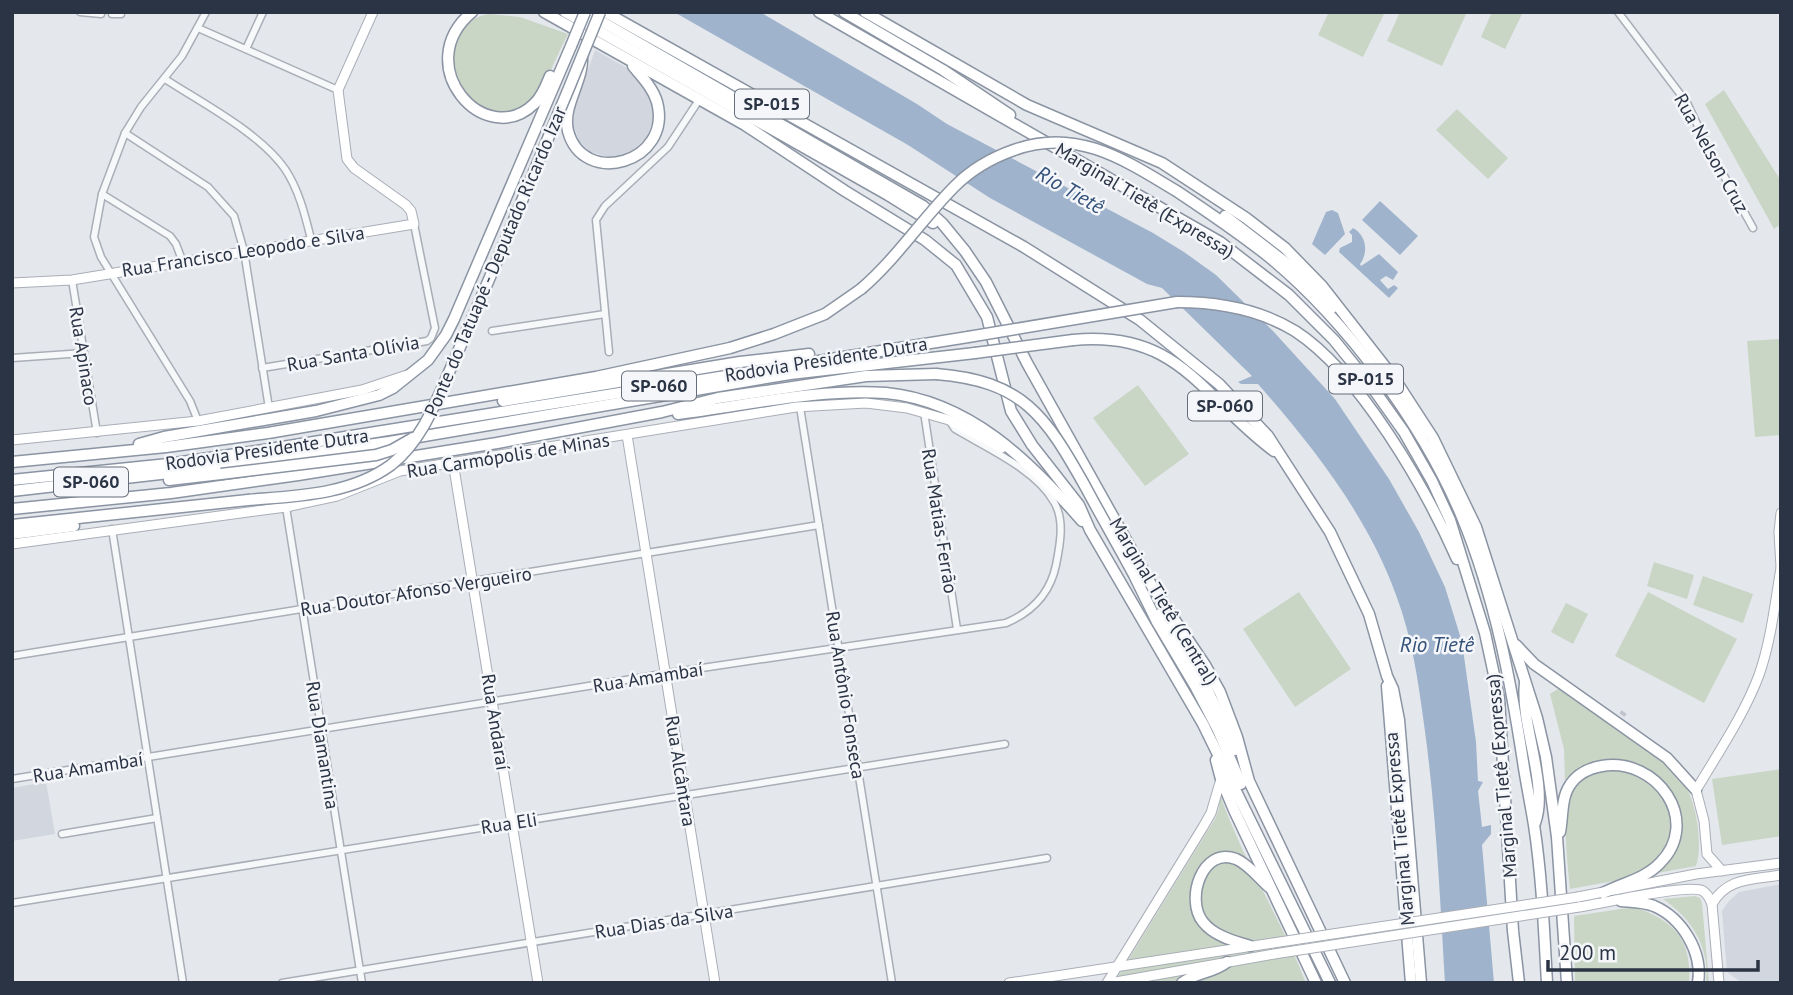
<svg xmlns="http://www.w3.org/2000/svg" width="1793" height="995" font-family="'PT Sans',sans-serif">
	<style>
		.built { fill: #d2d6de }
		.green { fill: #c9d6c5 }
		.water { fill: #9fb4cc }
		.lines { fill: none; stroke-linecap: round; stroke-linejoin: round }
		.street-tunnel { stroke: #bfc3cb; stroke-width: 6; stroke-dasharray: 6 3; stroke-linecap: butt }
		.street-casing { stroke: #a9aeb7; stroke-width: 9 }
		.secondary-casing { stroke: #a9aeb7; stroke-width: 11 }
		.highway-casing { stroke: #8b94a3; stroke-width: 13 }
		.street { stroke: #f7f8fa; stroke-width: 6 }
		.secondary { stroke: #fff; stroke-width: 9 }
		.highway { stroke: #fff; stroke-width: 10 }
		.secondary-bridge-casing { stroke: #a9aeb7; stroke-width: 11; stroke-linecap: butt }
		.highway-bridge-casing { stroke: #8b94a3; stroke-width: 13; stroke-linecap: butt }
		.secondary-bridge { stroke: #fff; stroke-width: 9 }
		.highway-bridge { stroke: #fff; stroke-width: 10 }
		.labels { text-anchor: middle; stroke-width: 5; stroke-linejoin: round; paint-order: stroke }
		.shield { fill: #f4f6f9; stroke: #676e7b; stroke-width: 2 }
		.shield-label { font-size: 18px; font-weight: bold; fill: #2b3445 }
		.street-label { font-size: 19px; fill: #2b3445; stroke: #f4f6f9 }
		.water-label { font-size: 21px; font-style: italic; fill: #34527a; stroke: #f4f6f9 }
	</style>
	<rect width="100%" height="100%" fill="#e4e7ec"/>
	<g class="built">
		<path d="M595,50L632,71L646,90L651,101L653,119L647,137L633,151L619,157H607L589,151L580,142L573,125L575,107Z"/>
		<path d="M46,782L55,834L12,841V788Z"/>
		<path d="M1781,884V983H1742L1727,972L1722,911L1729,901L1739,892Z"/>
	</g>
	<g class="green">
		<path d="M1329,12H1385L1363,57L1318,35Z"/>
		<path d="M1400,12H1467L1442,66L1387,41Z"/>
		<path d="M1492,12H1523L1505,49L1481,37Z"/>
		<path d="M489,14L520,17L568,34C558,52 546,87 531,100C472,151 414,28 489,14Z"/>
		<path d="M1724,90L1781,181V224L1774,229L1705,104Z"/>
		<path d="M1457,109L1508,158L1488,179L1436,130Z"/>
		<path d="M1781,339V435L1755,437L1747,341Z"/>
		<path d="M1138,385L1189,454L1145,486L1093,418Z"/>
		<path d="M1654,562L1694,575L1687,599L1647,586Z"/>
		<path d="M1703,576L1753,594L1743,623L1693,605Z"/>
		<path d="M1299,592L1351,669L1295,707L1243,629Z"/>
		<path d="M1648,592L1737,639L1704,703L1615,656Z"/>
		<path d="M1566,603L1588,614L1573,644L1551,632Z"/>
		<path d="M1561,687C1585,705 1608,722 1632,739C1650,753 1673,767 1685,786C1697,804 1703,846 1696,866L1570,889C1568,865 1560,806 1572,787L1565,780L1564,749L1550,694Z"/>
		<path d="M1781,769V836L1722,845L1712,779Z"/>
		<path d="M1220,794C1242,860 1281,918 1306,983H1114L1215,819L1219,808Z"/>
		<path d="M1695,896L1700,898L1702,903L1709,983H1706C1710,947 1692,919 1663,899Z"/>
		<path d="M1634,907C1674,920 1692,940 1689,983H1575L1574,916Z"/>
	</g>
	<g class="water">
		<path d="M674,12H760L917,104L947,124L1153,233L1184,252L1216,275L1273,331L1335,399L1389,479L1419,532L1445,587L1462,642L1476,742L1478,781L1483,782L1478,791L1482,827L1491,825V834L1482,845L1494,983H1445C1440,897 1436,810 1424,724C1418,680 1412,637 1396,595C1367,515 1313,447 1258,384H1241L1238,382L1252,376L1162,288L1147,284L990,198L908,145Z"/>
		<path d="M1380,201L1418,236L1400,255L1362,220Z"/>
		<path d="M1332,210L1338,213L1345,234L1325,255L1312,244L1326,212Z"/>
		<path d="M1353,228C1366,235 1369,252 1360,264L1361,266L1379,254L1398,272L1393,280L1386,276L1380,280L1388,289L1394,285L1398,288L1389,298L1339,252L1340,248L1352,242V235L1349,232Z"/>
	</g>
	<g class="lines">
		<path class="street-tunnel" d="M1622,715L1624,712"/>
		<g class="street-casing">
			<g id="street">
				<path d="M80,12L101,14"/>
				<path d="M1618,12L1687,103L1708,147L1753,228"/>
				<path d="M112,14H121"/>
				<path d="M198,28L338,90"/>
				<path d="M246,49L263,12"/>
				<path d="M165,79C202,103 260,133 285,169C299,190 305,215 311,239"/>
				<path d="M125,133L208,187L234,216L244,251L269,408"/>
				<path d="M102,194L170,236L176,244L182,260"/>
				<path d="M72,280L97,433"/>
				<path d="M492,331L605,314"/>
				<path d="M609,352L596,220L605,206L668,147L699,100"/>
				<path d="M12,358L84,353"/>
				<path d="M262,368L427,341L431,338L435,328L414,224"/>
				<path d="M800,407L892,983"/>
				<path d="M924,412L957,629"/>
				<path d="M198,421L190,401L101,257L94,237L102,194L125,133L141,107L182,56L206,12"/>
				<path d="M286,507L362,983"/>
				<path d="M112,529L183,983"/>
				<path d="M12,656L819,525"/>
				<path d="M12,779L675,672L1006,623C1032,612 1050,594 1056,565C1060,545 1065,520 1054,502C1037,470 985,447 955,429L949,420"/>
				<path d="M62,834L157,818"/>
				<path d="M12,903L1005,744"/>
				<path d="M282,983L1047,858"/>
			</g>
		</g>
		<g class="secondary-casing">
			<g id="secondary">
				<path d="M12,283L72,280L414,224L411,211L406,205L354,168L347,159L338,90L373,12"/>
				<path d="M627,435L715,983"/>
				<path d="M12,440L198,421L362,390L407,375"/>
				<path d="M453,462L538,983"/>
				<path d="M1781,513L1779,532L1781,567"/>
				<path d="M12,544L286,507L337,496L400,471L796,407L866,403L907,408L949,420L1002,448"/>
				<path d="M1722,871L1707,854L1704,821L1696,790C1718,753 1744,715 1759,675C1771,641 1775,603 1781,568"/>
				<path d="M1578,897L1696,874L1781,863"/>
				<path d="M1712,904C1727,877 1753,880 1781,875"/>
				<path d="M1579,907C1600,904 1689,883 1703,891C1708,894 1710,899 1712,904L1719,983"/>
				<path d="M1009,983L1273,943"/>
				<path d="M1107,983L1203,827L1211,813L1221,779"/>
				<path d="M1110,983L1274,954"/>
			</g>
		</g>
		<g class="highway-casing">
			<g id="highway">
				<path d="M472,12C409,65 485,151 534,104C542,97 546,86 550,76"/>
				<path d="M544,12L745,125L845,191L925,240L956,265L987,317L1011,411L1032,445L1079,505L1090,530L1203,724L1330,983"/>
				<path d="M565,12L888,195L933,223"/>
				<path d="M585,12L923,206L942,223L965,251L986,282L1027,363L1153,588L1205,665L1220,692L1237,737L1249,781L1345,983"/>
				<path d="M605,12L1024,247L1140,320L1219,384L1268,436L1330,532L1369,614L1387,676L1393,689L1399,720L1421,983"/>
				<path d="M819,12L1220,242L1289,295L1334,340L1372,387L1404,432L1432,481L1450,520L1485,633L1499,698L1513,931L1519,983"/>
				<path d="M844,12L943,70L1010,115"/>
				<path d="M865,12L1027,105L1162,163L1246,218L1285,248L1322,286L1394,378L1433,438L1476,527L1537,718L1546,757L1557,837L1567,983"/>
				<path d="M582,58C583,82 562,106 568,131C583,188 673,163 657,102C653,88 642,77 633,66"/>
				<path d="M1178,192C1208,212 1239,233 1268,256C1346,320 1423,424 1462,517C1495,597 1511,682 1524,768C1527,787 1531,806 1534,825C1542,877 1544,930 1547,983"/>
				<path d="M1225,216L1290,266L1332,308"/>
				<path d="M1177,302C1219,302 1259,309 1295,331C1360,373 1426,489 1457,559"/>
				<path d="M1073,340C1180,330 1201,397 1274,451"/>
				<path d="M503,401L740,362L809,354"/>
				<path d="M678,414C744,406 820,388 886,393C969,401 1030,461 1082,521"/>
				<path d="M139,444L164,437L316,411L379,395L393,388L428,360L446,335L454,319L571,46"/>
				<path d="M12,462L166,447L268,433L596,377L730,348L774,334L825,314L861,289"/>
				<path d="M12,480L168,464L270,449L968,337"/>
				<path d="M169,480L221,474"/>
				<path d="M12,491L169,473L389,442L790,374L975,353"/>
				<path d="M12,509L171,493L298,475L497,443L662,412L718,398L866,376L936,374"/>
				<path d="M12,525L248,500"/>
				<path d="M12,534L74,526"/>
				<path d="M1134,575L1157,622L1195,686L1218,730L1241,784"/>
				<path d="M1160,614L1204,682L1235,750"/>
				<path d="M1516,645L1534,664L1667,758L1696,790"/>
				<path d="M1525,683C1520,725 1549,785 1535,823"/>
				<path d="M1387,686L1411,983"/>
				<path d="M1216,760L1221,779L1234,810L1316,983"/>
				<path d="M1560,832C1563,817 1561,798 1570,785C1577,774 1590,768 1602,766C1657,757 1702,821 1660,863C1645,879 1622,883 1603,893"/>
				<path d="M1621,901C1632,902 1644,902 1654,906C1682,918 1703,952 1698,983"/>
				<path d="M1250,946C1234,941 1214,936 1203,922C1185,900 1202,846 1236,859C1248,864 1259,878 1269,887"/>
				<path d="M1182,983C1196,972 1214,973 1227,962"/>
			</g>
		</g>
		<use href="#street" class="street"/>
		<use href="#secondary" class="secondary"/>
		<use href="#highway" class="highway"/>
		<g class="secondary-bridge-casing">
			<g id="secondary-bridge">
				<path d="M1273,943L1578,897"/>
				<path d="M1274,954L1579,907"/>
			</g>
		</g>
		<g class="highway-bridge-casing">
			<g id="highway-bridge">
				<path d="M571,46L585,12"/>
				<path d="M861,289C897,258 922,219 955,186C972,169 991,158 1014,150C1077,127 1125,160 1178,192"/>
				<path d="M968,337L1177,302"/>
				<path d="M975,353L1073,340"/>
				<path d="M936,374C1023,381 1045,415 1085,486C1101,516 1118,545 1134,575"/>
				<path d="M221,474L376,455L392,450L413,438"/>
				<path d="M248,500C296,496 350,495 391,465C424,439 437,398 454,361C468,329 482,296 496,263C531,180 566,96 600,12"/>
			</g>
		</g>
		<use href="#secondary-bridge" class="secondary-bridge"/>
		<use href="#highway-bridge" class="highway-bridge"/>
	</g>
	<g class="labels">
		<g class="shield">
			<rect x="735" y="89.5" width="74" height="29" rx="5"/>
			<rect x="1329" y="364.5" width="74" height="29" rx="5"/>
			<rect x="622" y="371.5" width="74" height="29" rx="5"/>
			<rect x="1188" y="391.5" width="74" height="29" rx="5"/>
			<rect x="54" y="467.5" width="74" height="29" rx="5"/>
		</g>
		<g class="shield-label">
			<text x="772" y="110">SP-015</text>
			<text x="1366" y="385">SP-015</text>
			<text x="659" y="392">SP-060</text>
			<text x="1225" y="412">SP-060</text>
			<text x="91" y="488">SP-060</text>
		</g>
		<g class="street-label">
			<text transform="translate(1712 153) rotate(61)" y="7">Rua Nelson Cruz</text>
			<text transform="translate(1145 200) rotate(31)" y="7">Marginal Tietê (Expressa)</text>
			<text transform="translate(243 251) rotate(-9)" y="7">Rua Francisco Leopodo e Silva</text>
			<text transform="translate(495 261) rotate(-67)" y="7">Ponte do Tatuapé - Deputado Ricardo Izar</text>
			<text transform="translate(353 353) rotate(-10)" y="7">Rua Santa Olívia</text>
			<text transform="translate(84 356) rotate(81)" y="7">Rua Apinaco</text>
			<text transform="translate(826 359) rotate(-9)" y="7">Rodovia Presidente Dutra</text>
			<text transform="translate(267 449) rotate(-8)" y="7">Rodovia Presidente Dutra</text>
			<text transform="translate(508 455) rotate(-9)" y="7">Rua Carmópolis de Minas</text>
			<text transform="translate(940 521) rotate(81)" y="7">Rua Matias Ferrão</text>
			<text transform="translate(416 591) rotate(-9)" y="7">Rua Doutor Afonso Vergueiro</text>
			<text transform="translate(1164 601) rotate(59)" y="7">Marginal Tietê (Central)</text>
			<text transform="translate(648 677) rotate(-9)" y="7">Rua Amambaí</text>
			<text transform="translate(846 695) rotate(81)" y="7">Rua Antônio Fonseca</text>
			<text transform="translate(496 722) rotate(81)" y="7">Rua Andaraí</text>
			<text transform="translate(323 745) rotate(81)" y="7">Rua Diamantina</text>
			<text transform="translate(88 767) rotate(-9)" y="7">Rua Amambaí</text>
			<text transform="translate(681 771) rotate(81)" y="7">Rua Alcântara</text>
			<text transform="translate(1501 776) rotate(-95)" y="7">Marginal Tietê (Expressa)</text>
			<text transform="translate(509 823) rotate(-9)" y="7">Rua Eli</text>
			<text transform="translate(1399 829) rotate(-95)" y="7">Marginal Tietê Expressa</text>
			<text transform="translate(664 921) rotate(-9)" y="7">Rua Dias da Silva</text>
		</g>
		<g class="water-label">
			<text transform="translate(1070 190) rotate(30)" y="7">Rio Tietê</text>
			<text x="1437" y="652">Rio Tietê</text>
		</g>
	</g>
	<rect width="1793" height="995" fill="none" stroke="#2b3445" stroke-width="28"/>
	<path d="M1548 960v10h210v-10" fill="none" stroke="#2b3445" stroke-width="3.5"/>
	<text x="1559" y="960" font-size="21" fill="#2b3445" stroke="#f4f6f9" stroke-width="5" paint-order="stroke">200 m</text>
</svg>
